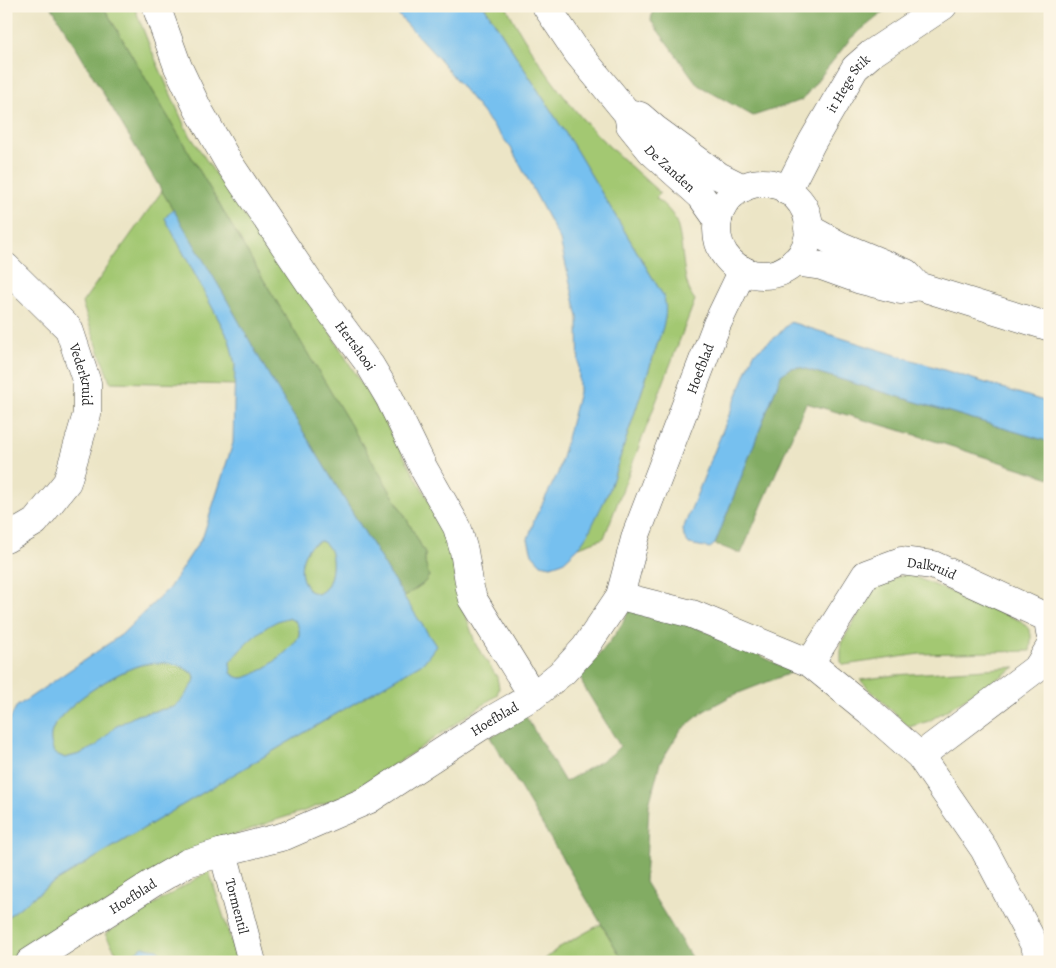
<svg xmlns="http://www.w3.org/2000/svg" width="1056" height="968" font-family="Alegreya,serif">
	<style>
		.green { fill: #a3c872; stroke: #677a4e }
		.forest { fill: #82ac64; stroke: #566c48 }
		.water { fill: #76c0ef; stroke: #50768d; fill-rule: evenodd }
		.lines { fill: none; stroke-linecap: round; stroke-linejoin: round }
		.minor-casing { stroke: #484742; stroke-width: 29 }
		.major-casing { stroke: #484742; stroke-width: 29 }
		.minor { stroke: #fff; stroke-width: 28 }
		.major { stroke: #fff; stroke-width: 28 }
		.labels { text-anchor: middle; stroke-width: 4; stroke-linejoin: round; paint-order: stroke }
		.street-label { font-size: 14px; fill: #2b2b2b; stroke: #fcf5e5 }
	</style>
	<rect width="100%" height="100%" fill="#fcf5e5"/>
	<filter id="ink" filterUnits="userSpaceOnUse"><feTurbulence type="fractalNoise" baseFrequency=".02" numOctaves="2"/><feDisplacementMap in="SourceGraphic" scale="10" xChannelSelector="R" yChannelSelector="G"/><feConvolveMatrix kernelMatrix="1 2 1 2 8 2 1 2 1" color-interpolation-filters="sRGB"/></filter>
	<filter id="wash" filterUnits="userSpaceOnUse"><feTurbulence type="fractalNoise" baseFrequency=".0096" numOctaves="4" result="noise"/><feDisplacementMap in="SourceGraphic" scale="20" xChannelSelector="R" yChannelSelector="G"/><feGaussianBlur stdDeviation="1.12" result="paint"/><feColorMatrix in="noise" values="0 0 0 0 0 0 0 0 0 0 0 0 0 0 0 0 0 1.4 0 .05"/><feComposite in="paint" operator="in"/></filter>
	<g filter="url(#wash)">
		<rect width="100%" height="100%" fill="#ece5c6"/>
		<g class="green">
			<path d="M103,6H134L150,47L186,129L235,204L317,311L382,417L428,499L450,552L462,604L476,645L497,677L499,688L497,695L417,750L346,795L307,810L270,822L227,838L127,892L16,962H6V918L48,886L214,786L424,662L436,646L404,597L424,583L429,576L425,563V553L405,516L253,262Z"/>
			<path d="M484,6H506C526,45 552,83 580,116C604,144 633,168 660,193L656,198C663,204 671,211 675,219C685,241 680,282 695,300L604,538L579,547L589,531L609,491L659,339L665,318L664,297L573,145Z"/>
			<path d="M162,191L173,209L165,218L229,339L235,364V385L110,382L82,303Z"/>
			<path d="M321,541C336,547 334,574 327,586C325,590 321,592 318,594L309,591C307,587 303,582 302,577C299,563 305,544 321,541Z"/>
			<path d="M908,574L1021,621C1033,632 1032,634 1030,651L920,654L844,665L841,662V643L878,582Z"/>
			<path d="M288,618L295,621C298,625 300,630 299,635C295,649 257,677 242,678C238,678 235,676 231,673L230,662C242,646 268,620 288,618Z"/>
			<path d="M165,663L179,665L194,674L195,678L194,683L182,701L174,707L137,715L115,727L96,746L80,754L65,758L54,753C52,747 50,741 51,734C56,708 121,668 145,664C152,663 159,663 165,663Z"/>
			<path d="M1016,667L929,721L909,727L860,680L895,675Z"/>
			<path d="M209,871L238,962H166L158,949L132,954L128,962H122L105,934Z"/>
			<path d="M601,924L624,962H542L558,948Z"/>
		</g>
		<g class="forest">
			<path d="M51,6H103L253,262L405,516L425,553V563L429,576L424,583L404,597L271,379L223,293Z"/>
			<path d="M653,6H891L851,38L802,100L753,116L698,85L651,21Z"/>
			<path d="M799,367L1050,442V478L916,435L806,403L741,554L715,544L781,375L790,368Z"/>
			<path d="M632,603L731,641L793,672L731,696L704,711L680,731L660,763L649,805L645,882L694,962H624L490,737L502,731L525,715L565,782L611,755L620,746L583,685L580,674C601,654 622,630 632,603Z"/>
		</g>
		<g class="water">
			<path d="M390,6H484L573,145L664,297C668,313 664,325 659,339L609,491L589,532L579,547L563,562L551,566L541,564L532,554L528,539L535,518L558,473L579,392L578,317L560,240L511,148L440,60Z"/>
			<path d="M173,209L223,293L271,379L404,597L436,646L424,662L214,786L48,886L6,918V727L16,707L121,635L169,588L203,536L233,443L235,364L229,339L165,218ZM321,541C336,547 334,574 327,586C325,590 321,592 318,594L309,591C307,587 303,582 302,577C299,563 305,544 321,541ZM288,618L295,621C298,625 300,630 299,635C295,649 257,677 242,678C238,678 235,676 231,673L230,662C242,646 269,620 288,618ZM165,663L179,665L194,674L195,678L194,683L181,701L174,707L137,715L115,727L96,746L80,754L65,758L54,753C52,747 50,741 51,734C56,708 121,668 145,664C152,663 159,663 165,663Z"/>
			<path d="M790,322L1050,403V442L799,367L790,368L781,375L715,544L710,548L689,544L684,537L683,529L754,353L777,336Z"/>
			<path d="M143,947L158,949L166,962H128L132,954Z"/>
		</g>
	</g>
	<g filter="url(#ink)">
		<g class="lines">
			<g class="minor-casing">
				<g id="minor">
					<path id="s1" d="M156,6L178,67L198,109L229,163L311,285L370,365L389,397L424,469L457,527L464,551L470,588L473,599L533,696"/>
					<path id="s2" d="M787,191L812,142L855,68L871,54L943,6"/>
					<path id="s3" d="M6,267L69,329L87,383V414L67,482L35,522L6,539"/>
					<path d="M620,596L692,614L810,663L869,711L920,756L984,849L1035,946L1040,962"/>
					<path id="s4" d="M810,663L866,574L901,561L933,565L1048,618L1050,633"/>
					<path d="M920,756L1038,667L1050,647"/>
					<path id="s5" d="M223,852L252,962"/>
					<path id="s6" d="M30,962L156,881L187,863L223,852L285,836L368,800L486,723L533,696L564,671L585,648L620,596L636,535L717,324L743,270"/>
				</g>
			</g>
			<g class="major-casing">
				<g id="major">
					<path id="s7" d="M546,6L577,52L628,114L630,125L651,151L701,196L718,220"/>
					<path d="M633,114L640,116L655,129L719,176L743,188"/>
					<circle cx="763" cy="229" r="46"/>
					<path d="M808,228L841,246L906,273L918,286L1050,327"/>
					<path d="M794,262L822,266L861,280L900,290L918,286"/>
				</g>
			</g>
			<use href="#minor" class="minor"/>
			<use href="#major" class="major"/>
		</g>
	</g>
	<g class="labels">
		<g class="street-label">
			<text dy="5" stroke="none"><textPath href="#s2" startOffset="124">it Hege Stik</textPath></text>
			<text dy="5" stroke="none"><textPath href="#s7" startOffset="206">De Zanden</textPath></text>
			<text dy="5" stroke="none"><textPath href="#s1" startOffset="396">Hertshooi</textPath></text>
			<text dy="5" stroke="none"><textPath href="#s6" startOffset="948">Hoefblad</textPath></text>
			<text dy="5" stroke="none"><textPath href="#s3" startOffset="136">Vederkruid</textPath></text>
			<text dy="5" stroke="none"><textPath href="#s4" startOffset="174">Dalkruid</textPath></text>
			<text dy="5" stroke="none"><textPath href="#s6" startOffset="528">Hoefblad</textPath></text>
			<text dy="5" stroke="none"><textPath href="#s6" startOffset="122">Hoefblad</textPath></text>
			<text dy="5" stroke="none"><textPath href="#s5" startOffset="56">Tormentil</textPath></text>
		</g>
	</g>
	<rect width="1056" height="968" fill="none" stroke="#fcf5e5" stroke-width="25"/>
</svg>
